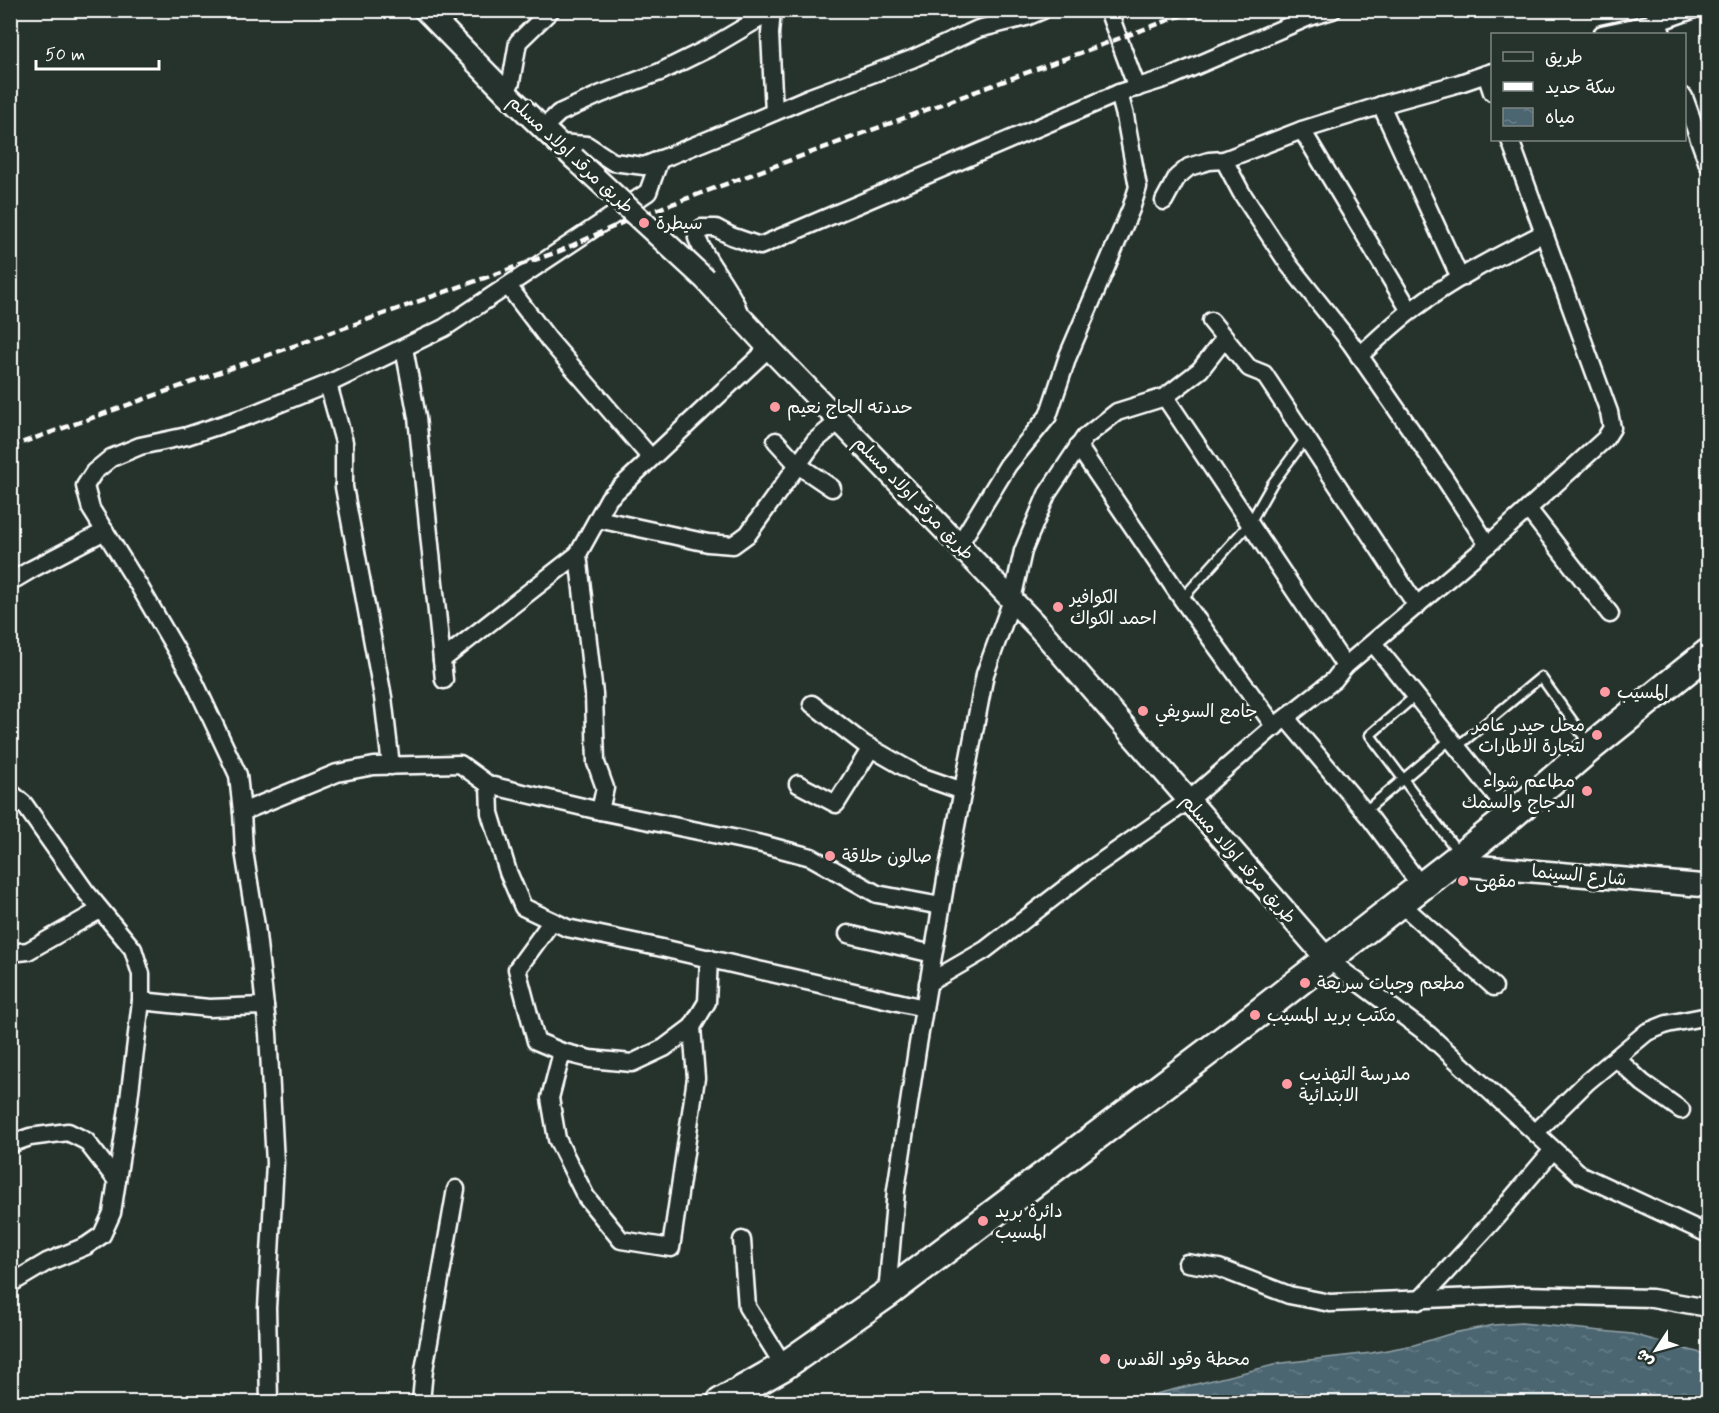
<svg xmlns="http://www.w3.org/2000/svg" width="1719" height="1413" font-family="Mynerve,'Playpen Sans Arabic',sans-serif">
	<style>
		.water { fill: url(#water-ripples); stroke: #94a3aa; stroke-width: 1.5 }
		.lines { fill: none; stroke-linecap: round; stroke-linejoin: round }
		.service-casing { stroke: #fff; stroke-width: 13 }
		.minor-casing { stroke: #fff; stroke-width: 21 }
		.tertiary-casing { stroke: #fff; stroke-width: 26 }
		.primary-casing { stroke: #fff; stroke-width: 32 }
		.service { stroke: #26332d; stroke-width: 8 }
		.minor { stroke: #26332d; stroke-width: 16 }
		.tertiary { stroke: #26332d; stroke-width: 21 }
		.primary { stroke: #26332d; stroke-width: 27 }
		.rail { stroke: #fff; stroke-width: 4.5; stroke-dasharray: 9 4.5; stroke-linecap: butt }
		.tertiary-bridge-casing { stroke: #fff; stroke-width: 26; stroke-linecap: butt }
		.tertiary-bridge { stroke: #26332d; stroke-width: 21 }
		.poi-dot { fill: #ff9aa2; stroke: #26332d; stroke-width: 2 }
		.labels { text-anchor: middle; stroke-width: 6; stroke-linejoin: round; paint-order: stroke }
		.street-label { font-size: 18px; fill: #fff; stroke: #26332d }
		.poi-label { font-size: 18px; fill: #fff; stroke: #26332d; text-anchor: start }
	</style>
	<defs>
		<pattern id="water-ripples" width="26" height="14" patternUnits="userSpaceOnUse" patternTransform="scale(1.5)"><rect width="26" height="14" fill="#4c6671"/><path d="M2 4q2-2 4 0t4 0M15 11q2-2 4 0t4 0" fill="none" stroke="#677d86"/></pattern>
	</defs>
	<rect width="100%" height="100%" fill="#26332d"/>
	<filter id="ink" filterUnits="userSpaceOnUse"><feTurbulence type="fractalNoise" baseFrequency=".0167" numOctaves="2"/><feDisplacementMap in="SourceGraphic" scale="12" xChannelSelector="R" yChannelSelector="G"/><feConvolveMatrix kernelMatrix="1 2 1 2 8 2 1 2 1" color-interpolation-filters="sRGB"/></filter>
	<g filter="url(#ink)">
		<path class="water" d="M1521,1323L1632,1334L1708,1355V1402H1123L1282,1363L1371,1353L1414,1345L1453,1333L1494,1325Z"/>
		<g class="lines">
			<g class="service-casing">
				<g id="service">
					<path d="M1182,599L1250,523L1272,484L1306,438"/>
					<path d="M1415,696L1370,735L1458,852"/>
					<path d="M1457,747L1541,677L1589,744"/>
					<path d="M1364,812L1451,739"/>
				</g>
			</g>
			<g class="minor-casing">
				<g id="minor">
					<path d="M772,10L770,34L774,112"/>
					<path d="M1108,10L1137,88"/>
					<path d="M1654,10L1662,34"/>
					<path d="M1602,34L1658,22L1692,10"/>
					<path d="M1486,74L1492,92"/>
					<path d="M506,93L511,82L518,42L551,10"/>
					<path d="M1684,97L1708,164"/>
					<path d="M1381,105L1460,278"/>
					<path d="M542,129L559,113L601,94L660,72L711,47L772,11"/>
					<path d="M1302,130L1410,311"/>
					<path d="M559,143L587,145L613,162L644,166L723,134L810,97L912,59L978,29L1026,17L1043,10"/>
					<path d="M1224,160L1241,192L1289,265L1350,342L1443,476L1488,545"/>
					<path d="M1164,201L1177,177L1189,167L1209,161L1224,160L1302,130L1395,101L1460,83L1492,72"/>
					<path d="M508,286L549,340L651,458"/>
					<path d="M737,307C726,282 707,263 697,238L702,228H716L731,236L760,246L1119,93L1170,77L1309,17L1333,10"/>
					<path d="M1211,321L1249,368L1264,374L1417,606"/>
					<path d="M404,348L417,417L444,680"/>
					<path d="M1359,356C1376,341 1393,324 1412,310C1452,279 1498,256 1544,233"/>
					<path d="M328,384L344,442V487L383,697L391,766"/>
					<path d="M1165,397L1345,666"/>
					<path d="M776,441L798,465L832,488"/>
					<path d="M1078,446L1182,599L1275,727"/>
					<path d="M1528,509L1610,614"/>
					<path d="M598,519L708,543L733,545L748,534L815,441L839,421"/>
					<path d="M959,545L1008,465L1048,416L1068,356L1131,209L1138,187L1125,116L1119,93"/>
					<path d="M578,554L594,694L596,763L605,788L600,811"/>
					<path d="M10,582L32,569L105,531"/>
					<path d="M1373,643L1512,815"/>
					<path d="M442,660L578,554L609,498L769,348"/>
					<path d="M812,704L864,744L920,776L963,791"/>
					<path d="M1286,718L1371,819L1421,886"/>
					<path d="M798,784L836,804L871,748"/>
					<path d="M489,785L600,811L762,844L811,857L877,894L941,906"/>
					<path d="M10,792L24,804L86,892L133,949L141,974V1001L128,1108L112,1213L102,1235L86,1246L47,1262L10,1284"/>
					<path d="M242,812L337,773L374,766L460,764L489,785L490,813L508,872L523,907L567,928L662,948L924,1008"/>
					<path d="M1400,903L1494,987"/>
					<path d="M552,921L517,969L536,1041L562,1052L590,1059L632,1063L664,1048L692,1027L707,1002L709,958"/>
					<path d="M848,934L933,954"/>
					<path d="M10,953L28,951L100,910"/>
					<path d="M1327,959L1429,1035L1581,1175L1708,1234"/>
					<path d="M928,983L985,950L1089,870L1188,801L1270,730L1334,680L1345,666L1488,545L1605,439L1612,428L1609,412L1510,140"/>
					<path d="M141,1001L209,1008L265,1006"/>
					<path d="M562,1052L550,1098L557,1139L586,1197L621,1240L671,1248L696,1078L692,1027"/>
					<path d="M1616,1058L1643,1083L1681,1110"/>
					<path d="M1536,1132L1587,1082L1647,1032L1667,1024L1708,1016"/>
					<path d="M10,1144L30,1137L68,1132L86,1141L117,1181"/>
					<path d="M742,1240L747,1307L784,1366"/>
					<path d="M1187,1263L1219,1268L1289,1295L1330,1303L1524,1295L1652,1298L1708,1308"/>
					<path d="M887,1294L896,1190L917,1050L948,868L985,674L1012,600L1023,551L1047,494L1085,437L1117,412L1165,397L1200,370L1225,338"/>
					<path d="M1419,1301L1491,1223L1553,1150"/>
					<path d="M269,1402L267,1308L275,1163L268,1033L256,926L244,851L242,812L238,775L193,679L139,586L91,509L85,486L94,472L111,458L140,446L187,436L248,416L328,384L444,328L648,192L660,159"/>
					<path d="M421,1402L424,1370L456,1189"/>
				</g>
			</g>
			<g class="tertiary-casing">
				<g id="tertiary">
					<path d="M425,10L506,93L574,158"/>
					<path d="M705,279L769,348L1038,627L1327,959"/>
					<path d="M1449,864L1708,886"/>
				</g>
			</g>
			<g class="primary-casing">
				<path id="primary" d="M721,1402L784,1366L887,1294L1242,1026L1467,851L1512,815L1591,747L1708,653"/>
			</g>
			<use href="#service" class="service"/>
			<use href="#minor" class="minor"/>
			<use href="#tertiary" class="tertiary"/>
			<use href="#primary" class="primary"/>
			<g class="rail">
				<path d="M1189,17L1212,10"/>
				<path d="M10,447L560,251L626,221L1196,10"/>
			</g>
			<g class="tertiary-bridge-casing">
				<path id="tertiary-bridge" d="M574,158L705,279"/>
			</g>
			<use href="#tertiary-bridge" class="tertiary-bridge"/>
		</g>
	</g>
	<g class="poi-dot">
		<circle cx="644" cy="223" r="6"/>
		<circle cx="775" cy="407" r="6"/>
		<circle cx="1058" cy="607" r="6"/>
		<circle cx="1605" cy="692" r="6"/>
		<circle cx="1143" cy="711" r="6"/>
		<circle cx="1597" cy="735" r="6"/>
		<circle cx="1587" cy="791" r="6"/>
		<circle cx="830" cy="856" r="6"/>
		<circle cx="1463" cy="881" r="6"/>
		<circle cx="1305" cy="983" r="6"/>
		<circle cx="1255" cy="1015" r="6"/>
		<circle cx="1287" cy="1084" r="6"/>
		<circle cx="983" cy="1221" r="6"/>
		<circle cx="1105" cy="1359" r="6"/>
	</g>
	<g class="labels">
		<g class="street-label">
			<text transform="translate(571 154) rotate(43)" y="6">طريق مرقد اولاد مسلم</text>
			<text transform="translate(914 498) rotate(46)" y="6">طريق مرقد اولاد مسلم</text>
			<text transform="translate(1239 859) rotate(49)" y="6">طريق مرقد اولاد مسلم</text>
			<text transform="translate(1579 875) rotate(5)" y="6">شارع السينما</text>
		</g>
		<g class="poi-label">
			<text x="656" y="229">سيطرة</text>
			<text x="787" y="413">حددته الحاج نعيم</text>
			<text x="1070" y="603">الكوافير<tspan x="1070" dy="21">احمد الكواك</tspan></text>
			<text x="1617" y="698">المسيب</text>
			<text x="1155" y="717">جامع السويفي</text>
			<text x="1585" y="731" text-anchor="end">محل حيدر عامر<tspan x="1585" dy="21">لتجارة الاطارات</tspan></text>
			<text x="1575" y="787" text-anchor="end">مطاعم شواء<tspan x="1575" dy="21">الدجاج والسمك</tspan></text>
			<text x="842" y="862">صالون حلاقة</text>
			<text x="1475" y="887">مقهى</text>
			<text x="1317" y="989">مطعم وجبات سريعة</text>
			<text x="1267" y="1021">مكتب بريد المسيب</text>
			<text x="1299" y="1080">مدرسة التهذيب<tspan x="1299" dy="21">الابتدائية</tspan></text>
			<text x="995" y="1217">دائرة بريد<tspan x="995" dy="21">المسيب</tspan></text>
			<text x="1117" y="1365">محطة وقود القدس</text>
		</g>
	</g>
	<rect width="1719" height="1413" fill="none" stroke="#26332d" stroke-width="36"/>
	<rect x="18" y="18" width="1683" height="1377" fill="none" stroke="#fff" stroke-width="2" filter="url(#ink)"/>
	<rect x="1491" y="33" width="195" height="108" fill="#26332d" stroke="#7d8581" stroke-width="1.5"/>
	<rect x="1503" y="52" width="30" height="9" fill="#26332d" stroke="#7d8581" stroke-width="1.5"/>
	<text x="1545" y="63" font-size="18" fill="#ffffff">طريق</text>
	<rect x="1503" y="82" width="30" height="9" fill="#ffffff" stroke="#7d8581" stroke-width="1.5"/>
	<text x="1545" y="93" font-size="18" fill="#ffffff">سكة حديد</text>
	<rect x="1503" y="108" width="30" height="18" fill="url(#water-ripples)" stroke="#7d8581" stroke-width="1.5"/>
	<text x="1545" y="123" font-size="18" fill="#ffffff">مياه</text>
	<g transform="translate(1656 1350) rotate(234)" stroke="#26332d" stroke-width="4.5" paint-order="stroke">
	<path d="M0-4.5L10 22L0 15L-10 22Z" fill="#ffffff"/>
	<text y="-9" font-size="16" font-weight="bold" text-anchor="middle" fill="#ffffff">ش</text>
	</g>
	<path d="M36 60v9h123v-9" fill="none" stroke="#ffffff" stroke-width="3"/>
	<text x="45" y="60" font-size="18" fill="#ffffff" stroke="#26332d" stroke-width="4.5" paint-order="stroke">50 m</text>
</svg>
